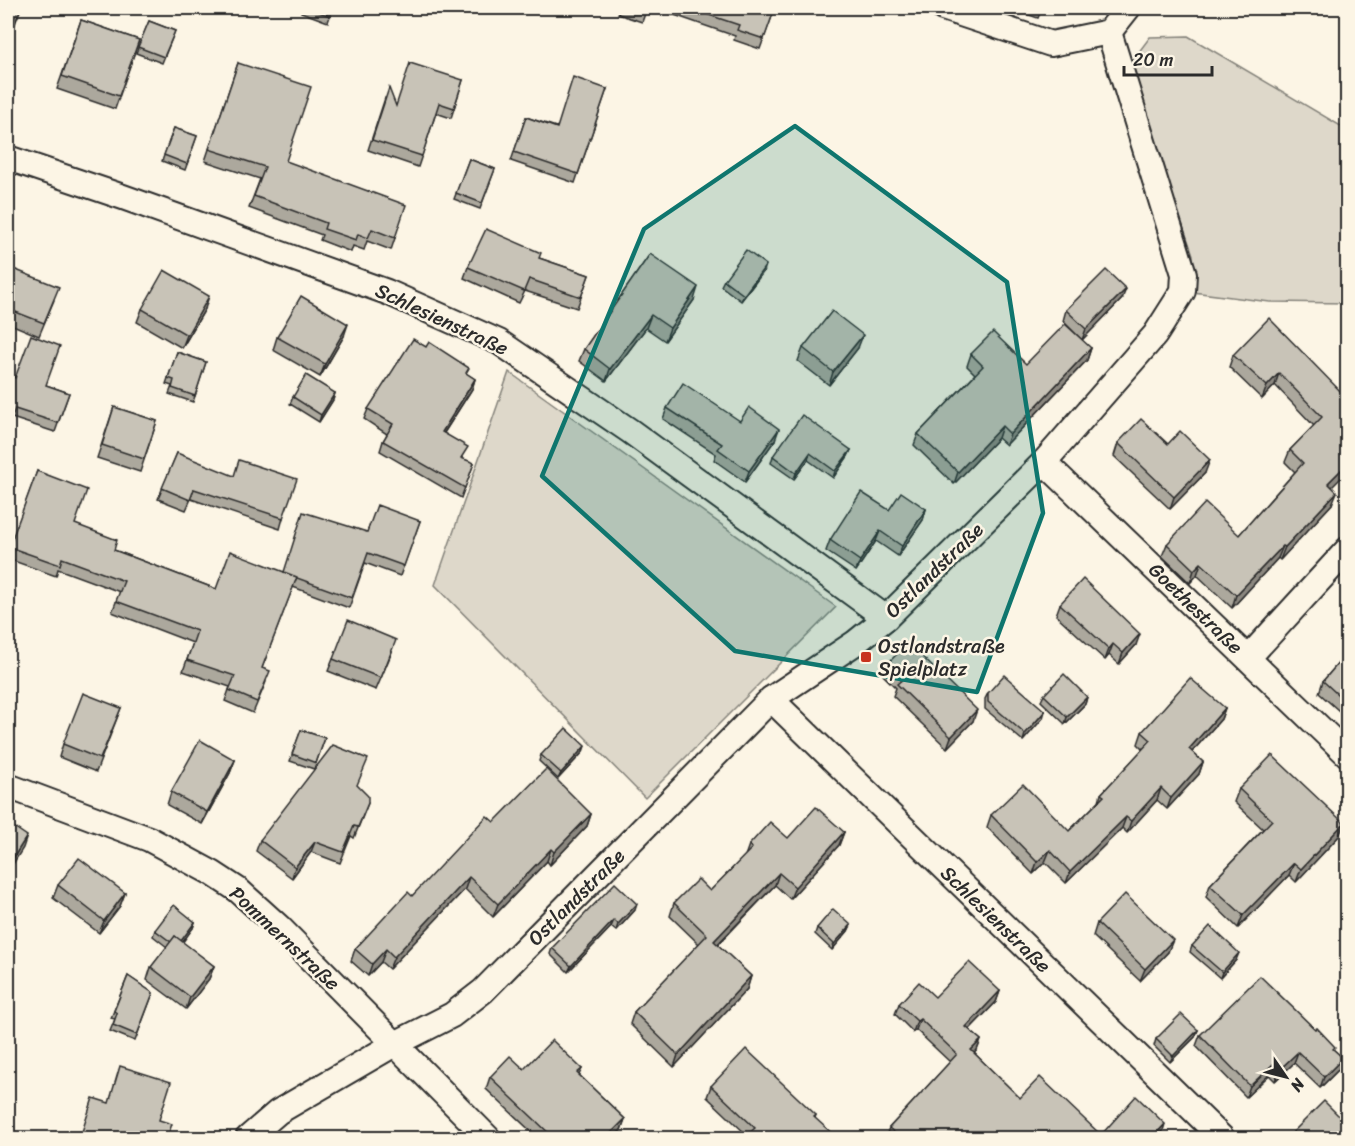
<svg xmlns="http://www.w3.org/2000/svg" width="1355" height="1146" font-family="Sriracha,sans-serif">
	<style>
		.green { fill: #ded8ca; stroke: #84827a; stroke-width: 1.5 }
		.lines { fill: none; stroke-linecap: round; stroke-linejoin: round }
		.minor-casing { stroke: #2b2b2b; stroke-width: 28 }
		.minor { stroke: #fcf5e5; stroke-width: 24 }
		.wall { fill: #aca89d; stroke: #2b2b2b; stroke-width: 1.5 }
		.shaded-wall { fill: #8c8880; stroke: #2b2b2b; stroke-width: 1.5 }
		.building { fill: #c8c3b7; stroke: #2b2b2b; stroke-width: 1.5 }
		.marked { fill: #0f766e; fill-opacity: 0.2; stroke: #0f766e; stroke-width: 4.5; stroke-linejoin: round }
		.poi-dot { fill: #c8321e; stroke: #fcf5e5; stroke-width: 2 }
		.labels { text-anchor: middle; stroke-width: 5; stroke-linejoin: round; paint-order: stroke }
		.street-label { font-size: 20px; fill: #2b2b2b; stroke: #fcf5e5 }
		.poi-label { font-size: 20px; fill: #2b2b2b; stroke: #fcf5e5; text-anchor: start }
	</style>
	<rect width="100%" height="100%" fill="#fcf5e5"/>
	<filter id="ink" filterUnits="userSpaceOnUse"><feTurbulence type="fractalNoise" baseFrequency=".0167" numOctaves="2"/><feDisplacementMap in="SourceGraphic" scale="12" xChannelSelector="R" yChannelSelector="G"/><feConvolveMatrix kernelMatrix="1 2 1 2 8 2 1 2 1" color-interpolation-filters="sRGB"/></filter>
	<g filter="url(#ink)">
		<g class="green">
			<path d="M1188,36L1344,128L1347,123V303L1270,302L1193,292V255L1140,103L1132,61L1150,37Z"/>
			<path d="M509,372L836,607L645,798L435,585Z"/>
		</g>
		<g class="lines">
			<g class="minor-casing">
				<g id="minor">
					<path d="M943,8L1051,44L1109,32L1128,8"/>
					<path d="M8,158L123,197L387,292L499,342L630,431L886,618"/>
					<path d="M1044,462L1348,755"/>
					<path d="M1248,658L1348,549"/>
					<path d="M771,699L1222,1138"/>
					<path d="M8,786L149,839L212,873L238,890L280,928L488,1138"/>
					<path d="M248,1138L278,1112L393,1045L452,1015L483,991L771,699L855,643L886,618L1044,462L1155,335L1183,291L1184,274L1109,32"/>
				</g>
			</g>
			<use href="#minor" class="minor"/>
		</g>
		<g class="wall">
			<path d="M8,8H21L12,32L8,30Z"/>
			<path d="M156,8H171L169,12Z"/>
			<path d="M302,8H333L328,22L301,12Z"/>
			<path d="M620,8H647L642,22L618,14Z"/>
			<path d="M654,8H775L760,49L734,40L735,36Z"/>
			<path d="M1009,8H1042L1038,18Z"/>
			<path d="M81,20L139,40L115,109L57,89Z"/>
			<path d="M149,21L175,31L162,63L136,53Z"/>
			<path d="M238,63L286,161L395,238L391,250L367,241L364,250L353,246L351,252L320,240L322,235L249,208L260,179L205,161Z"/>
			<path d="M463,80L451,118L436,113L418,167L368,150L385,98L395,106Z"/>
			<path d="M607,89L575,183L511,161L526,117L556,127Z"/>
			<path d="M174,128L197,136L185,170L162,161Z"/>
			<path d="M469,159L495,169L480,209L454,199Z"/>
			<path d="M650,254L694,300L665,341L646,328L606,381L579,361L584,349Z"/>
			<path d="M539,258L589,275L577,308L525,291L519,303L464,278L468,267Z"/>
			<path d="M764,271L741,301L721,286L724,280Z"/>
			<path d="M8,275L54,300L39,336L8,323Z"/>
			<path d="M1122,299L1082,340L1063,321L1066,310Z"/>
			<path d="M142,309H205L182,348L137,322Z"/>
			<path d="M344,336L320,377L273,350L277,337Z"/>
			<path d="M803,348H858L829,385L798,361Z"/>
			<path d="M1091,348L1087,360L1006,445L998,438L954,484L914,445L918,434L975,374L967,366L971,354L1026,364Z"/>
			<path d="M177,352L206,362L193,402L169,394L172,386L166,384Z"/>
			<path d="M1233,355L1347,398L1332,487V504L1280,560L1278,558L1232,608L1197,575L1190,583L1162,556L1167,544L1239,535L1295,472L1285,462L1290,450L1314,426L1275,385L1262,399L1229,367Z"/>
			<path d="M467,374L475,379L472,389L444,433L463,459L474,463L461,498L380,451L383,441L387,434L364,419L368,409Z"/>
			<path d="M8,375L46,385L69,393L55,432L12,418L8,429Z"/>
			<path d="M335,393L333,400L319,422L290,404L293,397Z"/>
			<path d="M114,407L157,421L140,472L97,458Z"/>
			<path d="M667,408L740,421L775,440L745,482L714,460L716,454L663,419Z"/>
			<path d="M1118,443L1168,444L1205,473L1170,509L1114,456Z"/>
			<path d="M851,450L848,456L833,478L808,460L794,479L771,463L773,456Z"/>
			<path d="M177,453L283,518L280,529L191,499L186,510L158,499Z"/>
			<path d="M37,471L75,524L114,550L216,589L283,572L367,532L420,521L400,576L365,563L349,608L293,587L262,668L266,682L253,713L225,701L230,687L183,671L193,643L112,612L120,592L58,569L56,576L8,559V552Z"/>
			<path d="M926,509L923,520L898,556L876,541L856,571L826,551L830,540L889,510Z"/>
			<path d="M1060,604L1136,645L1119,664L1109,655L1105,660L1056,615Z"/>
			<path d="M392,652L376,690L328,671L333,659Z"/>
			<path d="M1347,653V718L1319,693L1323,681Z"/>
			<path d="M887,664L973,721L947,748L893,696L896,688L883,675Z"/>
			<path d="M988,693L1043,718L1023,741L985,709V699Z"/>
			<path d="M1044,695L1087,697L1085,704L1065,724L1041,701Z"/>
			<path d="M121,708L96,772L59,757L63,744Z"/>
			<path d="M1225,708L1221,719L1192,752L1203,762L1199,774L1167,809L1157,800L1127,833L1122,828L1066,883L1045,862L1033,874L987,827L991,815L1069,831L1099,801L1101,794L1143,749L1138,744L1142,732Z"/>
			<path d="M301,730L325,738L314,769L290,761Z"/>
			<path d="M583,752L558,779L539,761L541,755Z"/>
			<path d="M235,760L230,773L202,824L167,805L171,792Z"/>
			<path d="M357,786L368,803L354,838L351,836L340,863L311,852L292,878L256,851L260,840Z"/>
			<path d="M1239,789L1344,823L1339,836L1296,882L1289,875L1238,928L1206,897L1210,885L1263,829L1234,802Z"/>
			<path d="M591,814L587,826L550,865L547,861L493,917L465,889L389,969L381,962L368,976L351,961L355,949L412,896L494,822Z"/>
			<path d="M844,832L839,845L790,899L775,885L718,945L751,976L747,989L674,1067L630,1024L634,1012L699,944L670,916L674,903L710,891L745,856L749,845L788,838Z"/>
			<path d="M58,885L125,893L120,906L99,933L53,898Z"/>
			<path d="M635,910L616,931L611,927L568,972L550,954L552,948Z"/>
			<path d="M195,922L193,928L182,942L214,966L209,979L186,1009L147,980L151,967L167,947L153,936L155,930Z"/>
			<path d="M1097,923L1168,952L1140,981L1093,936Z"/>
			<path d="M851,925L848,931L832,950L815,934L817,928Z"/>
			<path d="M1192,946L1236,960L1220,978L1190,952Z"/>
			<path d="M128,976L153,993L135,1041L110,1031L115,1019L111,1018Z"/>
			<path d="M1000,991L996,1002L969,1030L981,1040L977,1050L974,1053L1020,1098L1101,1135L1162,1134L1158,1138H885L889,1128L950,1062L916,1030L913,1032L895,1014L899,1004L935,997Z"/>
			<path d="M1198,1030L1195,1037L1170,1062L1154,1046L1156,1039Z"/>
			<path d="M1200,1035L1334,1050L1343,1058L1339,1069L1320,1088L1294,1063L1275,1081L1269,1075L1246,1097L1196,1046Z"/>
			<path d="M524,1069H582L579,1075L625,1119L621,1130L613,1138H538L486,1089L490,1077Z"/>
			<path d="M711,1086L816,1115L815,1118L747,1135L707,1097Z"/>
			<path d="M1293,1132L1347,1138H1291Z"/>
		</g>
		<g class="shaded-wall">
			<path d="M766,265L764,271L741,301L744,295Z"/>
			<path d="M698,287L694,300L665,341L670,328Z"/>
			<path d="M1126,289L1122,299L1082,340L1086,329Z"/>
			<path d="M209,296L205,309L182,348L187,335Z"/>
			<path d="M651,315L646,328L606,381L610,369Z"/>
			<path d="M348,324L344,336L320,377L325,364Z"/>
			<path d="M863,335L858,348L829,385L833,372Z"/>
			<path d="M1091,348L1087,360L1006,445L1010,434Z"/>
			<path d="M1279,373L1275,385L1262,399L1267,386Z"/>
			<path d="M475,379L472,389L438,442L442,432Z"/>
			<path d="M335,393L333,400L319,422L321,415Z"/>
			<path d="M1002,426L998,438L954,484L958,472Z"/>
			<path d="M779,429L775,440L745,482L749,471Z"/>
			<path d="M851,450L848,456L833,478L835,471Z"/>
			<path d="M810,453L808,460L794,479L796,473Z"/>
			<path d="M1210,460L1205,473L1170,509L1174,497Z"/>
			<path d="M1347,464V472L1323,496L1328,483Z"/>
			<path d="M1337,492L1332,504L1280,560L1285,547Z"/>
			<path d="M926,509L923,520L898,556L902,546Z"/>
			<path d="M880,531L876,541L856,571L860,561Z"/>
			<path d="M1283,546L1278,558L1232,608L1236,595Z"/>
			<path d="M1201,563L1197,575L1190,583L1194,570Z"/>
			<path d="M1140,634L1136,645L1119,664L1123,653Z"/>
			<path d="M1113,644L1109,655L1105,660L1109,649Z"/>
			<path d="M1087,697L1085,704L1065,724L1067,717Z"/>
			<path d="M1225,708L1221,719L1184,761L1189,749Z"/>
			<path d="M977,710L973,721L947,748L951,737Z"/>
			<path d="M1045,711L1043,718L1023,741L1025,734Z"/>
			<path d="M585,746L583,752L558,779L561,773Z"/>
			<path d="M235,760L230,773L202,824L207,812Z"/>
			<path d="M1203,762L1199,774L1167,809L1171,798Z"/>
			<path d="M1161,788L1157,800L1127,833L1131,821Z"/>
			<path d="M591,814L587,826L550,865L554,852Z"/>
			<path d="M1126,817L1122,828L1066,883L1070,872Z"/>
			<path d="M1344,823L1339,836L1296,882L1301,869Z"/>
			<path d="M844,832L839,845L790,899L795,887Z"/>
			<path d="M27,836L23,848L8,872V866Z"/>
			<path d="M315,842L311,852L292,878L295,867Z"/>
			<path d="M551,849L547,861L493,917L498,904Z"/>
			<path d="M1050,850L1045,862L1033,874L1037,862Z"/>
			<path d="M1294,863L1289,875L1238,928L1243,915Z"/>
			<path d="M779,873L775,885L709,953L714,941Z"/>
			<path d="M469,877L465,889L389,969L394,957Z"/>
			<path d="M125,893L120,906L99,933L104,921Z"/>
			<path d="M637,904L635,910L616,931L618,924Z"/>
			<path d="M614,920L611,927L568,972L571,966Z"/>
			<path d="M195,922L193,928L175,953L177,946Z"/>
			<path d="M851,925L848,931L832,950L834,944Z"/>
			<path d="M1173,940L1168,952L1140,981L1145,969Z"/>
			<path d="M386,949L381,962L368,976L372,964Z"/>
			<path d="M1239,953L1236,960L1220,978L1222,972Z"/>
			<path d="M214,966L209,979L186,1009L190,997Z"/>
			<path d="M751,976L747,989L674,1067L678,1055Z"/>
			<path d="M1000,991L996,1002L962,1037L966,1027Z"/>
			<path d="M920,1019L916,1030L913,1032L917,1021Z"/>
			<path d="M1198,1030L1195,1037L1170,1062L1173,1056Z"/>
			<path d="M981,1040L977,1050L967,1061L971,1050Z"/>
			<path d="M1298,1052L1294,1063L1275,1081L1279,1070Z"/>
			<path d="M1343,1058L1339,1069L1320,1088L1324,1077Z"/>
			<path d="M1273,1064L1269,1075L1246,1097L1250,1086Z"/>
			<path d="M625,1119L621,1130L613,1138H606Z"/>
			<path d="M1165,1124L1162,1134L1158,1138H1152Z"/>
		</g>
		<g class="building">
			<path d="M8,8H21L16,20L8,17Z"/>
			<path d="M308,8H333L330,16Z"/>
			<path d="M633,8H647L645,11Z"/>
			<path d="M688,8H775L764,39L737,30L739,25Z"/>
			<path d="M81,20L139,40L119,96L62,76Z"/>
			<path d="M149,21L175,31L164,57L138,47Z"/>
			<path d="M238,63L311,87L286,161L406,205L395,238L372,229L368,238L358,234L356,240L324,229L326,223L254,196L265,167L209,149Z"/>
			<path d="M410,63L463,80L454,108L439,103L422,156L372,140L389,88L396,106Z"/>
			<path d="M573,77L607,89L578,174L514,152L526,117L557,128Z"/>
			<path d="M174,128L197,136L187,164L164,155Z"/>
			<path d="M469,159L495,169L482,203L456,193Z"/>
			<path d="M486,229L541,253L539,258L589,275L581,297L529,279L524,291L468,267Z"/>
			<path d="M746,250L766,265L744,295L724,280Z"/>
			<path d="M650,254L698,287L670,328L651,315L610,369L584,349Z"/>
			<path d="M11,268L59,287L44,323L8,309V275Z"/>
			<path d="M164,270L209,296L187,335L142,309Z"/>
			<path d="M1106,270L1126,289L1086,329L1066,310Z"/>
			<path d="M301,296L348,324L325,364L277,337Z"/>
			<path d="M832,311L863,335L833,372L803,348Z"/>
			<path d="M1269,318L1347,398V464L1328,483L1337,492L1285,547L1283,546L1236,595L1201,563L1194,570L1167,544L1205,503L1239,535L1303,463L1290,450L1322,417L1279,373L1267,386L1233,355Z"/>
			<path d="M1065,324L1091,348L1010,434L1002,426L958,472L918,434L983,366L971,354L993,332L1026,364Z"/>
			<path d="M31,335L60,346L46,385L69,393L58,423L15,409L11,420L8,419V375L15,378Z"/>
			<path d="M413,339L426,347L429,342L469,368L466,373L475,379L442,432L468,447L461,458L474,463L465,488L383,441L393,424L368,409Z"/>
			<path d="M177,352L206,362L195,396L172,388L174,380L168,378Z"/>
			<path d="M306,375L335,393L321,415L293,397Z"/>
			<path d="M683,383L740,421L749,407L779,429L749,471L718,449L722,444L667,408Z"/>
			<path d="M114,407L157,421L144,459L102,445Z"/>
			<path d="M802,415L851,450L835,471L810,453L796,473L773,456Z"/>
			<path d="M1141,419L1168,444L1180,431L1210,460L1174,497L1118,443Z"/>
			<path d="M177,453L234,476L239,460L297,479L283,518L194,489L190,500L162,488Z"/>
			<path d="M37,471L87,490L75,524L117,540L114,550L216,589L230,551L297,577L262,668L270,671L257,702L229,690L235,676L187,660L197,631L116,601L124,581L62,558L60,565L9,547Z"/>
			<path d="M861,492L889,510L901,492L926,509L902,546L880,531L860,561L830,540Z"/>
			<path d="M377,505L420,521L404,566L368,553L352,598L297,578V577L284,572L303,512L367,532Z"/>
			<path d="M1083,579L1140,634L1123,653L1113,644L1109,649L1060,604Z"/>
			<path d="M348,620L396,640L381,678L333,659Z"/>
			<path d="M8,640L13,642L8,656Z"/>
			<path d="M908,643L977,710L951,737L897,684L903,679L887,664Z"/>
			<path d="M1347,653V703L1323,681Z"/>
			<path d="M1064,674L1087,697L1067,717L1044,695Z"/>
			<path d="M1004,675L1045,711L1025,734L988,702V693Z"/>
			<path d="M1190,678L1225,708L1189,749L1203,762L1171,798L1161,788L1131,821L1126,817L1070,872L1050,850L1037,862L991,815L1023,784L1069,831L1104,796L1101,794L1151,740L1142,732Z"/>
			<path d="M83,693L121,708L100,759L63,744Z"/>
			<path d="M566,728L585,746L561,773L541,755Z"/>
			<path d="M301,730L325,738L316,763L292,754Z"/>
			<path d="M200,740L235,760L207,812L171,792Z"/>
			<path d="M333,745L368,759L357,785L368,796V803L358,827L354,826L343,852L315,842L295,867L260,840Z"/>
			<path d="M1272,755L1344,823L1301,869L1294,863L1243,915L1210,885L1272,820L1239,789Z"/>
			<path d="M546,769L591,814L554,852L551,849L498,904L469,877L394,957L386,949L372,964L355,949L408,892L412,896L487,816L494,822Z"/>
			<path d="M816,807L844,832L795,887L779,873L714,941L751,976L678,1055L634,1012L707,935L674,903L698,879L710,891L752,848L749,845L770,822L788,838Z"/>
			<path d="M8,823L27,836L8,866Z"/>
			<path d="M79,858L125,893L104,921L58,885Z"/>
			<path d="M615,883L637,904L618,924L614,920L571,966L552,948Z"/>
			<path d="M1125,894L1173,940L1145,969L1097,923Z"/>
			<path d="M174,905L195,922L181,941L175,936L171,942L155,930Z"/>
			<path d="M833,909L851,925L834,944L817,928Z"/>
			<path d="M1210,926L1239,953L1222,972L1192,946Z"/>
			<path d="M175,936L214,966L190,997L151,967Z"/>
			<path d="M969,962L1000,991L966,1027L981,1040L971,1050L1020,1098L1040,1077L1101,1135L1136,1096L1165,1124L1152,1138H901L889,1128L957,1054L920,1019L917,1021L899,1004L919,982L935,997Z"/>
			<path d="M128,976L153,993L137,1035L113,1025L117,1013L114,1011Z"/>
			<path d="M1260,976L1315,1029L1317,1028L1335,1047L1333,1049L1343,1058L1324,1077L1298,1052L1279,1070L1273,1064L1250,1086L1200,1035Z"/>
			<path d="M1181,1014L1198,1030L1173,1056L1156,1039Z"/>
			<path d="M552,1040L582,1069L577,1073L625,1119L606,1138H554L490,1077L510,1056L524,1069Z"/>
			<path d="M746,1049L816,1115L814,1117L836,1137L835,1138H744L755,1128L711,1086Z"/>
			<path d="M120,1066L171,1082L159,1120L172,1124L167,1138H80L93,1098L109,1103Z"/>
			<path d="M1324,1101L1347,1124V1138H1299L1293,1132Z"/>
		</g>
	</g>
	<path class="marked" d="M795,126L1007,282L1043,513L977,692L735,651L542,476L644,229Z"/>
	<rect class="poi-dot" x="860" y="651" width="12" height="12" rx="3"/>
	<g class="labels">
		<g class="street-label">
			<text transform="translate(442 319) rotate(25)" y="7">Schlesienstraße</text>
			<text transform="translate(934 570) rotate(-44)" y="7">Ostlandstraße</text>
			<text transform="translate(1196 608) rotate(44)" y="7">Goethestraße</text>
			<text transform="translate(576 897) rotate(-45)" y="7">Ostlandstraße</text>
			<text transform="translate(996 919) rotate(44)" y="7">Schlesienstraße</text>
			<text transform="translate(285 938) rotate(43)" y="7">Pommernstraße</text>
		</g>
		<g class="poi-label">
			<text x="878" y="653">Ostlandstraße<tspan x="878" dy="23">Spielplatz</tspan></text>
		</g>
	</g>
	<rect width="1355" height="1146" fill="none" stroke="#fcf5e5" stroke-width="30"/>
	<rect x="15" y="15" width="1325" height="1116" fill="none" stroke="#2b2b2b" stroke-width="2" filter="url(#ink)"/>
	<g transform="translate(1286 1077) rotate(125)" stroke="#fcf5e5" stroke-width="4.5" paint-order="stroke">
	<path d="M0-4.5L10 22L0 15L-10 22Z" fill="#2b2b2b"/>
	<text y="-9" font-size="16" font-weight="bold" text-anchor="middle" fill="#2b2b2b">N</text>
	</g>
	<path d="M1124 66v9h88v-9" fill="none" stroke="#2b2b2b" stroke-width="3"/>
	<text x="1133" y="66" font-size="18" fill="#2b2b2b" stroke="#fcf5e5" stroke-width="4.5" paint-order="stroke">20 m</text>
</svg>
